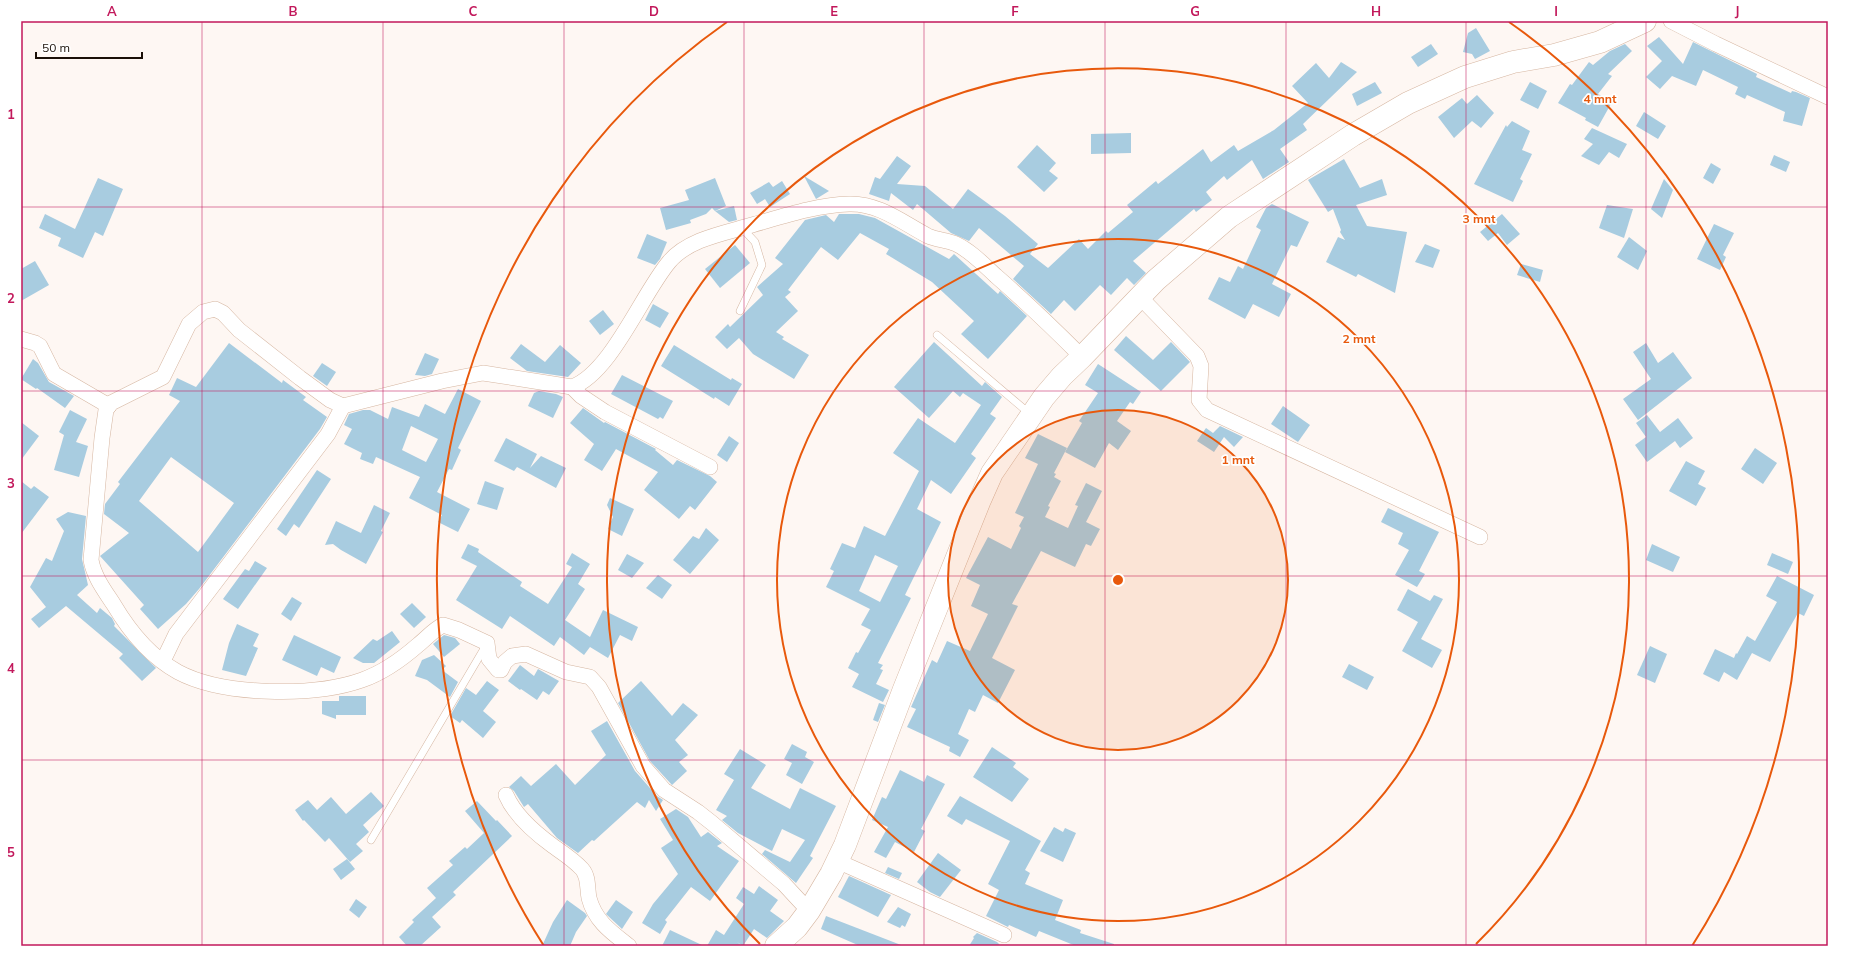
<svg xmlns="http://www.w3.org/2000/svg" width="1849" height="967" font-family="Mulish,sans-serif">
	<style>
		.building { fill: #a8cce0; fill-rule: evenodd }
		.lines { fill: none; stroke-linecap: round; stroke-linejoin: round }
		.service-casing { stroke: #d6b6a1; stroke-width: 8 }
		.minor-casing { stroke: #d6b6a1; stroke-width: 16 }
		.primary-casing { stroke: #d6b6a1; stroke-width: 23 }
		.service { stroke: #fff; stroke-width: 7 }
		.minor { stroke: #fff; stroke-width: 15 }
		.primary { stroke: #fff; stroke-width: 22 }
		.grid { fill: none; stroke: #c2185b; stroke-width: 1; stroke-opacity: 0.55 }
		.ring { fill: none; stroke: #e8590c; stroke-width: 2 }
		.centre { fill: #e8590c; stroke: #fff; stroke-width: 2 }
		.ring-label { font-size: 12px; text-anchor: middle; font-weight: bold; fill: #e8590c; stroke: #fff; stroke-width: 3.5; stroke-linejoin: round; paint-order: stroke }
		.neatline { fill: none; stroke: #c2185b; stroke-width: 1.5 }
		.grid-label { font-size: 13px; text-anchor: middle; font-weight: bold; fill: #c2185b }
	</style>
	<rect width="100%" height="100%" fill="#fef7f3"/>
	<g class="building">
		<path d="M1476,28L1490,51L1475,59L1472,54L1463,52L1468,33Z"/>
		<path d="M1659,37L1683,64L1693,42L1757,74L1756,77L1791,93L1792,91L1796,92L1810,98L1802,126L1783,121L1785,112L1747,95L1745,99L1735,94L1738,87L1703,70L1696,86L1672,76L1660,89L1646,77L1662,61L1647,46Z"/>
		<path d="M1431,44L1438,54L1418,67L1411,57Z"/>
		<path d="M1625,44L1632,51L1608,74L1612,76L1598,94L1612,102L1598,127L1585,120L1586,118L1558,103L1570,84L1572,85L1589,62L1593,65L1610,51Z"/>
		<path d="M1341,62L1357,72L1303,124L1307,130L1280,149L1289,162L1263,179L1252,160L1227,180L1224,176L1206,192L1212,200L1196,212L1194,209L1133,261L1146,273L1134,285L1127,278L1111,295L1100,285L1075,311L1064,300L1051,314L1013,279L1024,266L979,228L969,241L951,233L917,204L913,210L891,193L889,201L869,194L875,177L880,179L897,156L911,166L897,184L925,186L953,209L968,189L1005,216L1038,244L1030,254L1048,268L1079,239L1088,249L1106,231L1108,233L1133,212L1127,205L1156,181L1158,184L1203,149L1211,162L1234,145L1238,151L1274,130L1308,103L1292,86L1316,63L1329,78Z"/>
		<path d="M1375,82L1382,93L1357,106L1352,94Z"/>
		<path d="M1530,82L1547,91L1538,109L1520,100Z"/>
		<path d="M1477,95L1494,113L1481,128L1472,121L1454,138L1438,117L1462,98L1467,104Z"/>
		<path d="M1644,112L1666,126L1658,139L1636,126Z"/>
		<path d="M1512,121L1530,131L1522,150L1532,154L1520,179L1523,181L1513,202L1474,184L1506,125L1507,127Z"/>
		<path d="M1592,128L1627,144L1619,158L1609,152L1599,165L1581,156L1593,144L1584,139Z"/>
		<path d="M1131,133V153L1091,154V134Z"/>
		<path d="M1037,145L1056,163L1049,171L1058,178L1044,192L1017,167Z"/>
		<path d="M1774,155L1790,162L1786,172L1770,165Z"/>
		<path d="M1344,159L1360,188L1382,179L1387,195L1356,205L1367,226L1407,232L1395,293L1358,274L1356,277L1326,262L1338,237L1345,240L1340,232L1341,230L1333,209L1328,212L1308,180Z"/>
		<path d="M1711,163L1721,169L1713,184L1703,178Z"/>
		<path d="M804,176L829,191L816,199Z"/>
		<path d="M98,178L123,189L103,236L95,232L83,258L58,246L61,238L39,228L45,214L75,229Z"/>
		<path d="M715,178L726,206L715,211L712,208L706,214L690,220L691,223L666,230L660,208L689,200L685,190Z"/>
		<path d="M1664,179L1673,190L1662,218L1651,209Z"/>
		<path d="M782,181L790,194L770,207L765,199L757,204L750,193L769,182L773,187Z"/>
		<path d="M1272,204L1309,222L1297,247L1291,245L1272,284L1291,294L1279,317L1253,304L1245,319L1208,299L1219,277L1230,282L1238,266L1243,269L1261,230L1256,227L1266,208Z"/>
		<path d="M1607,205L1633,209L1624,238L1599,228Z"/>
		<path d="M734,206L737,220L729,222L715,211Z"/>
		<path d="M839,214H859L875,218L949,259L954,254L998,294L1000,291L1027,316L988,359L961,334L974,321L932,282L886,254L889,249L860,233L838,260L821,247L788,290L791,292L785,297L798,311L776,332L784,337L782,339L809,355L794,379L753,354L739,338L727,349L715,337L728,324L730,327L763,295L757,287L783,264L775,258L805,220L826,215L834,222Z"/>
		<path d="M1502,214L1520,234L1507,245L1498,233L1488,241L1480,232Z"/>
		<path d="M1714,224L1734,233L1723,255L1726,257L1720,270L1697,259Z"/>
		<path d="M647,234L667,242L660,259L655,265L637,258Z"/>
		<path d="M1629,237L1647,251L1638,270L1617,257Z"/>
		<path d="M1425,244L1440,250L1433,268L1415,262Z"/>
		<path d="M735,245L750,263L720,288L705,269Z"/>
		<path d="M35,261L49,285L21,301V269Z"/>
		<path d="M1521,264L1543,270L1540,282L1517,275Z"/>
		<path d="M653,304L669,313L660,328L645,320Z"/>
		<path d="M603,310L614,324L600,335L589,321Z"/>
		<path d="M1126,336L1153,360L1171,342L1190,362L1161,391L1114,350Z"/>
		<path d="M934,342L982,386L985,382L1002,397L990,414L996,418L971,454L976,458L951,494L931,480L917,509L941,522L905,595L911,598L878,663L883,665L880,669L883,670L876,684L889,690L883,702L852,687L859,674L848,668L856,652L858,653L871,630L861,625L870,609L826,587L834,571L830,569L842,543L855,548L864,526L885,536L919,471L893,453L918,418L955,443L981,405L963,393L960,397L953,391L929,418L894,387ZM875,555L898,566L880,602L859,591Z"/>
		<path d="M229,343L282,383L283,380L306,397L303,400L327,417L320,429L199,589L186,604L158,629L140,609L144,605L100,556L129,533L104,514L105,504L120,484L118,482L180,401L169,395L177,378L196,387ZM171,457L234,503L198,552L139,501Z"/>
		<path d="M1646,343L1658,363L1673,352L1692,378L1638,420L1623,399L1651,379L1633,352Z"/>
		<path d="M521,344L545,362L560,345L581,363L568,377L527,371L510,358Z"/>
		<path d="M674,345L731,380L732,378L742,384L729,406L715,397L714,399L661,366Z"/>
		<path d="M425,353L439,359L432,374L425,376L415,375Z"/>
		<path d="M33,359L38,363L49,382L74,396L65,408L37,388L36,389L21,379Z"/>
		<path d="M322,363L336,372L327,386L313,376Z"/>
		<path d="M1098,364L1141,392L1133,404L1130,402L1117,421L1131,431L1118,450L1109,443L1095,468L1065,452L1082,423L1079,421L1098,393L1085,385Z"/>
		<path d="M622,375L673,401L663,419L660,417L658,419L611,394Z"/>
		<path d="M458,389L481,401L458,448L461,450L452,470L449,469L437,492L470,509L458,532L438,522L442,515L409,498L420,477L376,457L373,464L360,459L362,453L344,444L352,429L344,425L349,414L363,410H370L388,419L392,407L419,417L425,404L445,414ZM411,426L438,439L426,462L402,450Z"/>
		<path d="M539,391L556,394L563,397L553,418L528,406L534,393Z"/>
		<path d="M1283,406L1310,425L1298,442L1271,424Z"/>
		<path d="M583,408L604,423L605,422L656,449L655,450L673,465L677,460L710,476L717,482L695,510L690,506L679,519L644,490L658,472L616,449L602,471L584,460L594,444L570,423Z"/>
		<path d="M70,410L87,419L76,442L88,446L79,477L54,470L64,435L59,432Z"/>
		<path d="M1647,415L1660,432L1678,418L1693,438L1680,448L1675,441L1647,462L1635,445L1646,437L1636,423Z"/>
		<path d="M21,422L39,436L21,460Z"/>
		<path d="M1220,426L1243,437L1234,447L1224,437L1214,452L1197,441L1206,428L1213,433Z"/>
		<path d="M1038,434L1067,448L1054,473L1056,474L1054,477L1061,481L1048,506L1050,507L1045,517L1068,528L1078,506L1075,505L1086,483L1102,491L1086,522L1100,529L1091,546L1086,544L1075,567L1041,551L1012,604L1018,606L992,658L1015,670L998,703L983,695L975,712L969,709L958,734L969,740L960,757L949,751L950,747L907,727L916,709L911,707L932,660L937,663L947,641L970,651L988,614L971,606L980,585L966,578L988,537L1011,549L1021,528L1019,526L1024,517L1015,513L1038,464L1025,458Z"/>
		<path d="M729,436L739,443L727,462L717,455Z"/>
		<path d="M506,438L537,454L530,468L541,456L566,468L556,488L517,467L514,471L494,461Z"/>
		<path d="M1755,448L1777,463L1763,484L1741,469Z"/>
		<path d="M1686,461L1705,471L1698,484L1706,488L1696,506L1669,491Z"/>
		<path d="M317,470L331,479L299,528L294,524L286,536L277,529Z"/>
		<path d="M21,481L31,489L34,486L49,497L21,534Z"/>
		<path d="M485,481L504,488L497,510L477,504Z"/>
		<path d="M610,498L634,509L622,536L608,529L613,517L607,505Z"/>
		<path d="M374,505L390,513L381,531L383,532L366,564L341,550L333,544L325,545L336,521L361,533Z"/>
		<path d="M1388,508L1439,532L1419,571L1425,574L1417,587L1395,575L1409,550L1398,544L1403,533L1381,522Z"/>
		<path d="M68,512L86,516L82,559L88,585L77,595L97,613L100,608L112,618L115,624L114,626L156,668L142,681L119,658L123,654L66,606L39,628L31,619L46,607L30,587L46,558L52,561L64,531L56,519Z"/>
		<path d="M706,528L719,540L690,574L673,560L693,536L699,539Z"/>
		<path d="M468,544L479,549L478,552L522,582L520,586L548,604L572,567L566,564L572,553L590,564L578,584L585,589L565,620L590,637L603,610L638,627L632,641L620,635L608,658L590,647L584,655L560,637L554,646L510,616L502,629L456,600L477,566L461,558Z"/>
		<path d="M1652,544L1680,557L1673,572L1646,560Z"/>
		<path d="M1772,553L1793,562L1788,574L1767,565Z"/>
		<path d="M627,554L644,563L632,578L618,570Z"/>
		<path d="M255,561L267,568L238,609L223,599L245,569L249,571Z"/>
		<path d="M658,575L672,585L662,599L646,588Z"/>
		<path d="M1777,576L1814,595L1804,616L1798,613L1770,662L1752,653L1737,680L1724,672L1719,682L1703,674L1715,649L1734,658L1736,653L1737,654L1747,636L1755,641L1777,602L1766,596Z"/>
		<path d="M1408,589L1430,601L1434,595L1443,599L1421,639L1442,650L1432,668L1402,651L1418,622L1397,610Z"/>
		<path d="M292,597L302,603L291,621L281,614Z"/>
		<path d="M412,603L426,617L414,628L400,614Z"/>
		<path d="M237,624L259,634L253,646L258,648L246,676L222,670L229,643Z"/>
		<path d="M392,631L400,642L374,663H363L353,658L373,639L377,641Z"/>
		<path d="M294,635L341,657L334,673L321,667L317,676L282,660Z"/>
		<path d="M444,635L455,638L460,644L444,657L433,644Z"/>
		<path d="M1650,646L1667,654L1655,683L1637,675Z"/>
		<path d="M434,655L446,666L442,670L458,682L450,697L427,680L415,676L422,660Z"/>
		<path d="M1349,664L1374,677L1367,690L1342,677Z"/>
		<path d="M520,665L534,676L538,669L559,681L549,695L543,691L537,700L521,689L520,690L508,681Z"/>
		<path d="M487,681L499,690L483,711L496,722L483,738L462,720L460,723L450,716L466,688L476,695Z"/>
		<path d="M641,681L672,716L683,703L698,715L675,740L688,755L679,762L687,771L672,785L650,761L618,703Z"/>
		<path d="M339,696H366V715H336V719L322,714V701H339Z"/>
		<path d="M879,703L885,705L878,722L873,720Z"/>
		<path d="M607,721L635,771L657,796L663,800L656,811L649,800L645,808L637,802L594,841L592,840L578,853L557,838L528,804L524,807L514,791L509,787L521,776L531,786L556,764L575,785L606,755L591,731Z"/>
		<path d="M792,744L807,752L805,757L814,762L802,784L786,775L792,763L784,759Z"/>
		<path d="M992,747L1016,763L1013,767L1029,779L1012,802L973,777Z"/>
		<path d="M740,749L766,765L751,788L790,809L800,788L836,806L810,856L813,858L796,883L762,854L765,850L790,862L805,840L782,829L772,851L738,833L722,820L727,816L716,810L734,780L724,774Z"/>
		<path d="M900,770L924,782L927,775L945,784L921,829L925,831L914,852L895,842L886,858L874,852L888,827L872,820L882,797L886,799Z"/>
		<path d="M371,792L384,806L363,825L369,832L356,844L363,851L350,862L329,838L325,842L304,820L303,821L295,810L308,800L317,810L331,797L346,814Z"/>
		<path d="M960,796L1041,841L1025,870L1030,873L1025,884L1063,900L1055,920L1081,930L1080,933L1114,944V946H1076L1039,931L1036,937L1009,925L1008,927L986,916L999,890L988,884L1010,841L966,819L962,825L947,816Z"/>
		<path d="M477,801L496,821L497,820L512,836L453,892L456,895L432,917L441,927L420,946H407L399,937L414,922L412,920L436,898L427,888L453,865L449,861L465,847L467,849L484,833L465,811Z"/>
		<path d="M676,809L688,817L701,837L708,832L722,843L717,846L739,861L710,901L691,887L665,920L667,922L660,934L642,923L653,904L678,874L661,848L673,840L660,819Z"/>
		<path d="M1054,827L1063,832L1065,828L1076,833L1063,862L1040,851Z"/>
		<path d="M938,853L961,870L940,897L930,892L917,882Z"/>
		<path d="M347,859L355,869L341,880L333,869Z"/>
		<path d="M888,867L902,873L899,879L885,873Z"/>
		<path d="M849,876L891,895L878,917L838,897Z"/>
		<path d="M759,886L778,900L770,911L784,921L767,938L754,929L743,946L737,942L742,946H707L716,930L724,935L744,904L736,898L743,887L754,894Z"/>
		<path d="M356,899L367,907L359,918L349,910Z"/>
		<path d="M567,900L585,913L587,916L576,932L570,946H542L553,922Z"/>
		<path d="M616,900L633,912L622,929L606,914Z"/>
		<path d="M898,907L911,914L905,927L902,925L900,928L887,922Z"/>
		<path d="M826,916L901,945V946H860L821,929Z"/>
		<path d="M670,930L704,946H662Z"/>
		<path d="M977,933L997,942L1001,946H969L974,938L973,937Z"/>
	</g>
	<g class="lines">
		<g class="service-casing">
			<g id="service">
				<path d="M740,311L762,265L755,242L742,228"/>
				<path d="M937,335L1030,414"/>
				<path d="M371,840L485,647"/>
			</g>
		</g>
		<g class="minor-casing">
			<g id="minor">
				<path d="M1671,21L1716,44L1828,97"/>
				<path d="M1139,296L1197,356L1201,366L1199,400L1207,410L1480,537"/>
				<path d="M21,339L35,343L40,346L54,374L109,406"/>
				<path d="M572,387L581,396L605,412L710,467"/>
				<path d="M163,661L176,634L328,434L343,406"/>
				<path d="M506,795C515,816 535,833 553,846C563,853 574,860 582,869C589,877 587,888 589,898C595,921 611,932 629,946"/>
				<path d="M837,861L1004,935"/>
				<path d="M809,911L784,884L712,823L698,812L664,790L643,766L599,687L590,677L566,672L526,654L512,656L505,662L501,670H498L489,659L487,643L459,630L443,625C433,630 427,638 418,645C402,659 382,673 362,680C314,697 223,696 178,672C151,657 130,632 114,605C105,591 94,577 91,560L102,438L106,410L111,403L163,377L189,324L203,312L215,309L223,313L239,330L300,378L330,400L343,406L442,381L483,373L572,387C611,373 642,294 669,262C688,239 725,233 752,225C784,216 817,205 849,204C879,203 903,223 928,236C937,240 947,240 956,244C971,251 984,265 996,276C1026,302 1054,329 1082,357"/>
			</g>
		</g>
		<g class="primary-casing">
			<path id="primary" d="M776,946L797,927L809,911L831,874L845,845L904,689L980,500L992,473L1044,397L1062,376L1082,357L1156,280L1229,217L1353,135L1408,103L1465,77L1513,62L1554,55L1600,42L1645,21"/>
		</g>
		<use href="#service" class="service"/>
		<use href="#minor" class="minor"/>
		<use href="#primary" class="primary"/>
	</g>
	<path class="grid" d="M202,21V946M383,21V946M564,21V946M744,21V946M924,21V946M1105,21V946M1286,21V946M1466,21V946M1646,21V946M21,207H1828M21,391H1828M21,576H1828M21,760H1828"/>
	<circle cx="1118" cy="580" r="170" fill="#e8590c" fill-opacity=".12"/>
	<g class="ring">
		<circle cx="1118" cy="580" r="170"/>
		<circle cx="1118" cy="580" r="341"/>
		<path d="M760 944A511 511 0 1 1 1476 944"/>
		<path d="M544 946A681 681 0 0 1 727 22M1509 22A681 681 0 0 1 1692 946"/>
	</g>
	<circle cx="1118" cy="580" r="6" class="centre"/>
	<g class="ring-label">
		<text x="1600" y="103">4 mnt</text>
		<text x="1479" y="223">3 mnt</text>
		<text x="1359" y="343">2 mnt</text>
		<text x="1238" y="464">1 mnt</text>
	</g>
	<rect width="1849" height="967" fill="none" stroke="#ffffff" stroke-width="44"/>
	<path d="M36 52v6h106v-6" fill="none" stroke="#1a0f07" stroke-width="2"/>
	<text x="42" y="52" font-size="12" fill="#1a0f07" stroke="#ffffff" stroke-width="3" paint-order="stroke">50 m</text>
	<rect x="22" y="22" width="1805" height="923" class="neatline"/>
	<g class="grid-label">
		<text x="112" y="16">A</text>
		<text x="293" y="16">B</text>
		<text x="473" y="16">C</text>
		<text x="654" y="16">D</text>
		<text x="834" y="16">E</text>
		<text x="1015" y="16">F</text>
		<text x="1195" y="16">G</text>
		<text x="1376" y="16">H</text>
		<text x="1556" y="16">I</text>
		<text x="1737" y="16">J</text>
		<text x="11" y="119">1</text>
		<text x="11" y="303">2</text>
		<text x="11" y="488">3</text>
		<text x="11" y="673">4</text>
		<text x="11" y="857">5</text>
	</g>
</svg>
